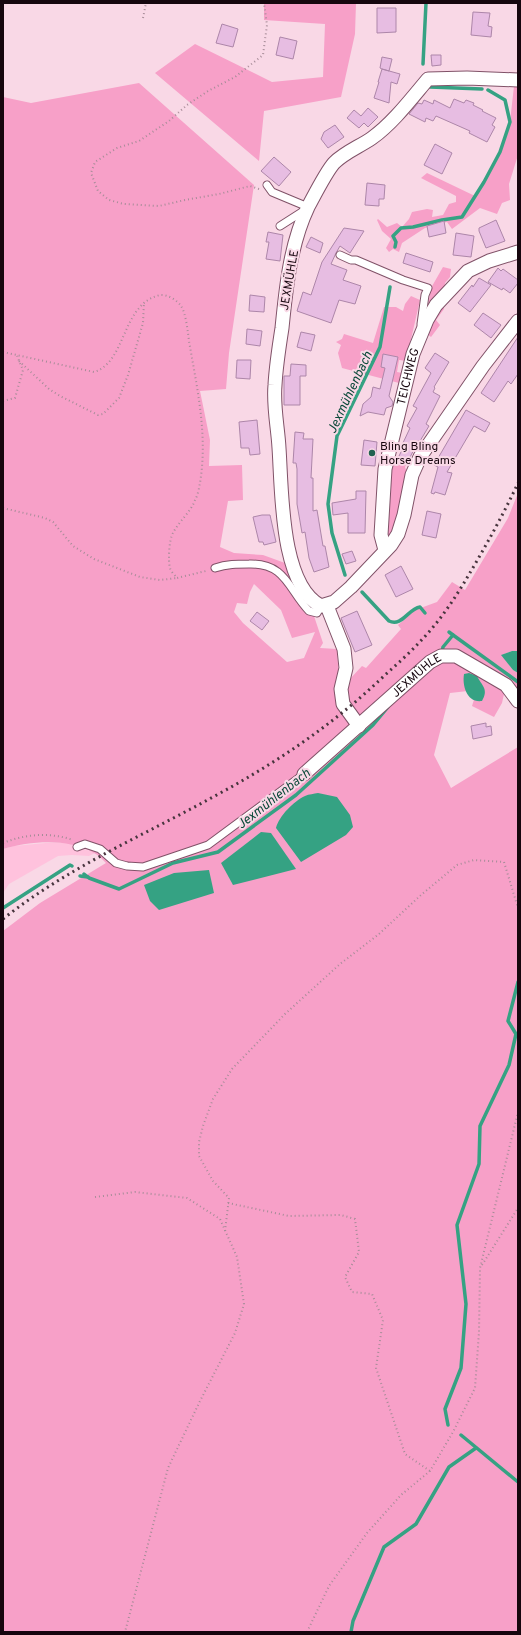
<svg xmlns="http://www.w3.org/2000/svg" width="521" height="1635" font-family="Overpass,sans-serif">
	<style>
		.built { fill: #ffc2dd }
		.green { fill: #f7a0c8; fill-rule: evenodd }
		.water { fill: #35a283 }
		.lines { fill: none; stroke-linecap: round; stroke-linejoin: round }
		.stream { stroke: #35a283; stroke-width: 3.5 }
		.building { fill: #e7bde2; stroke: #ad86a9 }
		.lane-casing { stroke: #805268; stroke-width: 9 }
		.street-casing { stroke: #805268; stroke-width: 15 }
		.path { stroke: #a78c98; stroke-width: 2; stroke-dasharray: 1 3; stroke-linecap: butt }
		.lane { stroke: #fff; stroke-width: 7 }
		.street { stroke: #fff; stroke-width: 13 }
		.rail { stroke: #47343d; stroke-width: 3; stroke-dasharray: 2 4; stroke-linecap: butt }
		.poi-dot { fill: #226250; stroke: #f9d8e6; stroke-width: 1.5 }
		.labels { text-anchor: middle; stroke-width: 4; stroke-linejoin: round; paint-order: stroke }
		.street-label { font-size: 12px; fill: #16060e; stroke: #f9d8e6 }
		.poi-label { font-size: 12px; fill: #16060e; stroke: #f9d8e6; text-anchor: start }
		.water-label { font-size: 13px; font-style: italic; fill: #0b4939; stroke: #f9d8e6 }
	</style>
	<rect width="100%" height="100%" fill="#f9d8e6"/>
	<path class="built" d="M46,843H68L95,853L89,856L72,855L58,856L9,884L3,893V849L14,846Z"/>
	<g class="green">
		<path d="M264,3H356L355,34L341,97L264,111L259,161L155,73L195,44L272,82L323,77L325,24L264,20Z"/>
		<path d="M139,83L254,185L229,353L226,389L200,391L210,440L209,466L242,465L243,500L228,501L220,547L234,553L263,555L285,563L294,585L313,613L323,643L320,648L337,649L339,680L348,681L362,666L366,668L401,629L398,625L415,610L437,602L452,582L465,590L508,518L518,493V651H512L502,655L513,670L518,673V701L506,685L502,703L494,717L472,706L477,690L450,693L434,755L451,788L518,747V1632H3V931L40,903L106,863C102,859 98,855 94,853C67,838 32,841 3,849V97L31,103ZM254,584L281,610L292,638L315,632L304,658L287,662L243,623L234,612L237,603L247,604L250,592Z"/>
		<path d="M518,85V155L509,184L510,200L502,203L497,214L480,208L452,229L447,222L425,228L402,243L399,252L393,249L389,252L386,248L391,239L382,231L377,220L378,219L387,227L397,223L402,227L409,219L412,212L427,209L433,210L432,217L443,215L449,204L456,202V196L421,178L427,173L475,196L500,152L510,122L514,86Z"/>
		<path d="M443,267L451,269L450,277L445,283L444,292L427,312L431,288Z"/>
		<path d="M411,296L420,300L406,361L399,360L397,372L402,373L399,383L342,368L338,353L341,345L336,342L342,339L344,334L373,343L384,307H396L403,311L405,304Z"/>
		<path d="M443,306L444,309L436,320L440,325L431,337L426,333Z"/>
		<path d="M399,456L408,461L405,467L408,476L398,526L388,540L385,521L390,503L392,467L394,457Z"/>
	</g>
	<g class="water">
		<path d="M512,651H518V673L513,670L501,655Z"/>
		<path d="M469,673L477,676C482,686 489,689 482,701C467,703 462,686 464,674Z"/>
		<path d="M318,793L337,797L350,815L353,827L346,835L301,862L276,828C279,816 294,801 305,796C309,794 314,794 318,793Z"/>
		<path d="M261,832L271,833L296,869L233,885L221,863Z"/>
		<path d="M209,870L214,893L159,910L150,901L144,885L174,873Z"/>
	</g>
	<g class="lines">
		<g class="stream">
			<path d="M423,64L426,3"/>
			<path d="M430,87L482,89"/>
			<path d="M395,247L396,242L393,236L401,228L413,227L442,220L462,217L484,182L500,152L510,122L505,100L488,90"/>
			<path d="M345,575L332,533L328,504L337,436L380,347L390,287"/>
			<path d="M362,592L389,621C402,627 408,609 420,607L425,613"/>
			<path d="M453,635L518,682"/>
			<path d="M442,652L443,647L453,635L449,632"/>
			<path d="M84,874L89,878L119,889L173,863L218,852L296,795L373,725L388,707"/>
			<path d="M80,876L88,877"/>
			<path d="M3,908L70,865L72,866"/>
			<path d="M448,1425L445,1409L461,1368L466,1304L457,1225L479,1164L480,1126L509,1065L516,1034L508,1021L518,982"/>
			<path d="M461,1435L518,1482"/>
			<path d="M351,1632L353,1621L384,1547L416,1524L449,1467L476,1448"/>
		</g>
	</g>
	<g class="building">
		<path d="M377,8H396V32L377,33Z"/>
		<path d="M473,12L490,13L488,26L492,27L491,37L471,35Z"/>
		<path d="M222,24L238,29L233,47L216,43Z"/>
		<path d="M280,37L297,41L293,59L276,55Z"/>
		<path d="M431,55H441V65L432,66Z"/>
		<path d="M382,57L392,59L389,71L382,69L400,74L397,84L391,82L389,103L374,98L379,82H378L382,69L380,68Z"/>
		<path d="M454,99L464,103L466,100L474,103L473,105L483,110L482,111L496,118L492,125L495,127L487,142L469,133L470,131L436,116L433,121L426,118L425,122L409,114L418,103L422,104L424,100L433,104L434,100L450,108Z"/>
		<path d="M368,108L378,117L368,127L364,123L359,128L347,118L354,110L361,116Z"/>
		<path d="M335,125L344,137L328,148L321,139L324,132Z"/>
		<path d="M435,144L452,153L442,174L424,165Z"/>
		<path d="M274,157L291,172L279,186L261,171Z"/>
		<path d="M367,183L385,185L384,199H379V206L365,205Z"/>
		<path d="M496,220L505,241L486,248L479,231V228Z"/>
		<path d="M444,221L446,233L429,237L427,226Z"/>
		<path d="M344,228L364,231L350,253L340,246L336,253L331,264L347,270L343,280L361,286L355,304L339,300L331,323L297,311L303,292L311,295L322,262Z"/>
		<path d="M268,232L283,235L280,261L266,259L269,242H266Z"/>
		<path d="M456,233L474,236L471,257L453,255Z"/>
		<path d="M311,237L323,243L320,253L306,247Z"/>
		<path d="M406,253L433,262L430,272L403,263Z"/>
		<path d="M498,268L501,271L503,269L518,280V283L510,293L503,288L502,290L488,282Z"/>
		<path d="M479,278L491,285L470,312L458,303L472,285L473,287Z"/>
		<path d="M250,295L265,297L264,312L249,311Z"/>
		<path d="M483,313L501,325L491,338L474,325Z"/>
		<path d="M247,329L262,331L260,346L246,344Z"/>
		<path d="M301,332L315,335L311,351L297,347Z"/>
		<path d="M518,337V374L511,384L508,381L494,402L481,393Z"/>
		<path d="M435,353L449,362L434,387L435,388L433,392L440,396L426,424L429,426L420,441L419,440L408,461L399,456L404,446L402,445L410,428L407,426L417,408L413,406L431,373L425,368Z"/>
		<path d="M383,354L398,357L389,396L393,402L392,406L386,408L384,415L368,412L360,416L363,404L371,397L373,387L380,389L385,368L381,367Z"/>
		<path d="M237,360H251L250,379L236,378Z"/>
		<path d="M291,364L306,365V376H300V405H284V376H290Z"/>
		<path d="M466,410L490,423L485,432L474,426L447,472L452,473L445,495L435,492L434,494L431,493L438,467L434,465Z"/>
		<path d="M257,420L260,454L250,455L249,448H241L239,422Z"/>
		<path d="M295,432L304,433L303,439H313L311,478H313V511L317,510L323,546H325L329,567L314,572L309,558L305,532L302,533L297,504V469L296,463H293Z"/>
		<path d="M364,440L377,442L375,466L361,465Z"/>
		<path d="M356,491H366L365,533H348V513L333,515L332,503L356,499Z"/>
		<path d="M427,511L441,514L436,538L422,535Z"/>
		<path d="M262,515H270L276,542L264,545L263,542H259L253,517Z"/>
		<path d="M352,551L356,561L346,564L342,554Z"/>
		<path d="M401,566L413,589L396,597L385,575Z"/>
		<path d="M357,611L372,645L355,652L341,618Z"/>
		<path d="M257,612L269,621L262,630L250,621Z"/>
		<path d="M486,723V727L491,726L492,735L473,739L471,726Z"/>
	</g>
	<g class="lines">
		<g class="lane-casing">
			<g id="lane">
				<path d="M267,185L272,192L308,207"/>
				<path d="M280,226L305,210"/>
				<path d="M340,255L351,260H356L403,280L428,288L425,295L421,324"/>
				<path d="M215,568C227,564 237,564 249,564C286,563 288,589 309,611L317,613L321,606"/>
				<path d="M77,847L85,844L100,849L116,863L127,866L143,867L208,845L304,774"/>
			</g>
		</g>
		<g class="street-casing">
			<g id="street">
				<path d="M518,80L467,78L428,79C411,99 393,123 372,138C359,147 345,152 334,163C326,172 314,196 308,207C290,245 286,288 282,328C279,347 276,366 275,385C273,406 278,428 279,448C282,490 280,585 321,606L334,602L351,587L391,545L398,534L404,515L412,475L420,457L483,366L518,321"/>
				<path id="s1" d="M385,550L381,535L385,469L413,354L427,320L436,305L468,271L489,261L518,252"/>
				<path d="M327,606L344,649L346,668L341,689L343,704L359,726"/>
				<path id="s2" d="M304,774L430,662L441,656H456L506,685L518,701"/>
			</g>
		</g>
		<g class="path">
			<path d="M143,18L146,3"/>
			<path d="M259,189L250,186L219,194L185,200L159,206L124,204L109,200L98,191L91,173L95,162L117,148L139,141L169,121L187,105L208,91L235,77L263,55L267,25L264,3"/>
			<path d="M3,352L94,372C127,362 121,304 160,295C167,294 177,300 181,306C186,313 188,333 189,341C197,388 208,435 200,483C199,488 198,495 195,500C191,512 179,521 173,533C169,539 168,561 170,568C171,572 175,575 177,578L206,571"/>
			<path d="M19,361L49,389L60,396L98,415L103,414L119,398L128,375L143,323L144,302"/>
			<path d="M3,401L15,398L23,370L17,356"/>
			<path d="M3,508L45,518L53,522L73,546L94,559L140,577L160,580L177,578"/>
			<path d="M3,843C25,834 50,832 73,840"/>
			<path d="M95,1197L135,1192L187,1198L220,1219L237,1257L244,1304L235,1333L200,1401L168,1468L125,1632"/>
			<path d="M228,1203L289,1216L341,1215L355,1219L359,1252L345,1277L352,1292L372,1294L383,1320L376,1368L405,1454L430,1471"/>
			<path d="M225,1231L229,1198L213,1181L199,1156V1142L203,1126L213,1099L232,1069L285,1014L340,964L379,934L421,895L457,865L474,860L504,862L518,908"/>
			<path d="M482,1265L518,1208"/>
			<path d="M307,1632L329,1586L367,1533L401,1495L430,1471L453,1432L475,1388L479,1332L480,1268L518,1112"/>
		</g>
		<use href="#lane" class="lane"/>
		<use href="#street" class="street"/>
		<path class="rail" d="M3,919C67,868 142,836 213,797C276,763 333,725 385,675C402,660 419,644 434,626C448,609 460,590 471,571C488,542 504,513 518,483"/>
	</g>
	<circle class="poi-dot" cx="372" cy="453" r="4"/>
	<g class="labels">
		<g class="street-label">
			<text transform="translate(289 280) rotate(-80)" y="4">JEXMÜHLE</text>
			<text dy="4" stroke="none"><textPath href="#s1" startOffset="177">TEICHWEG</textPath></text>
			<text dy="4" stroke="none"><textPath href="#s2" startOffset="150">JEXMÜHLE</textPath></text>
		</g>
		<g class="poi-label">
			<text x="380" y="450">Bling Bling<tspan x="380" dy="14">Horse Dreams</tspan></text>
		</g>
		<g class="water-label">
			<text transform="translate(349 392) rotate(-65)" y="5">Jexmühlenbach</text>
			<text transform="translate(273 798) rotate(-38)" y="5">Jexmühlenbach</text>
		</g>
	</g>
	<rect width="521" height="1635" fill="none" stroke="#16060e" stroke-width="8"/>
</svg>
